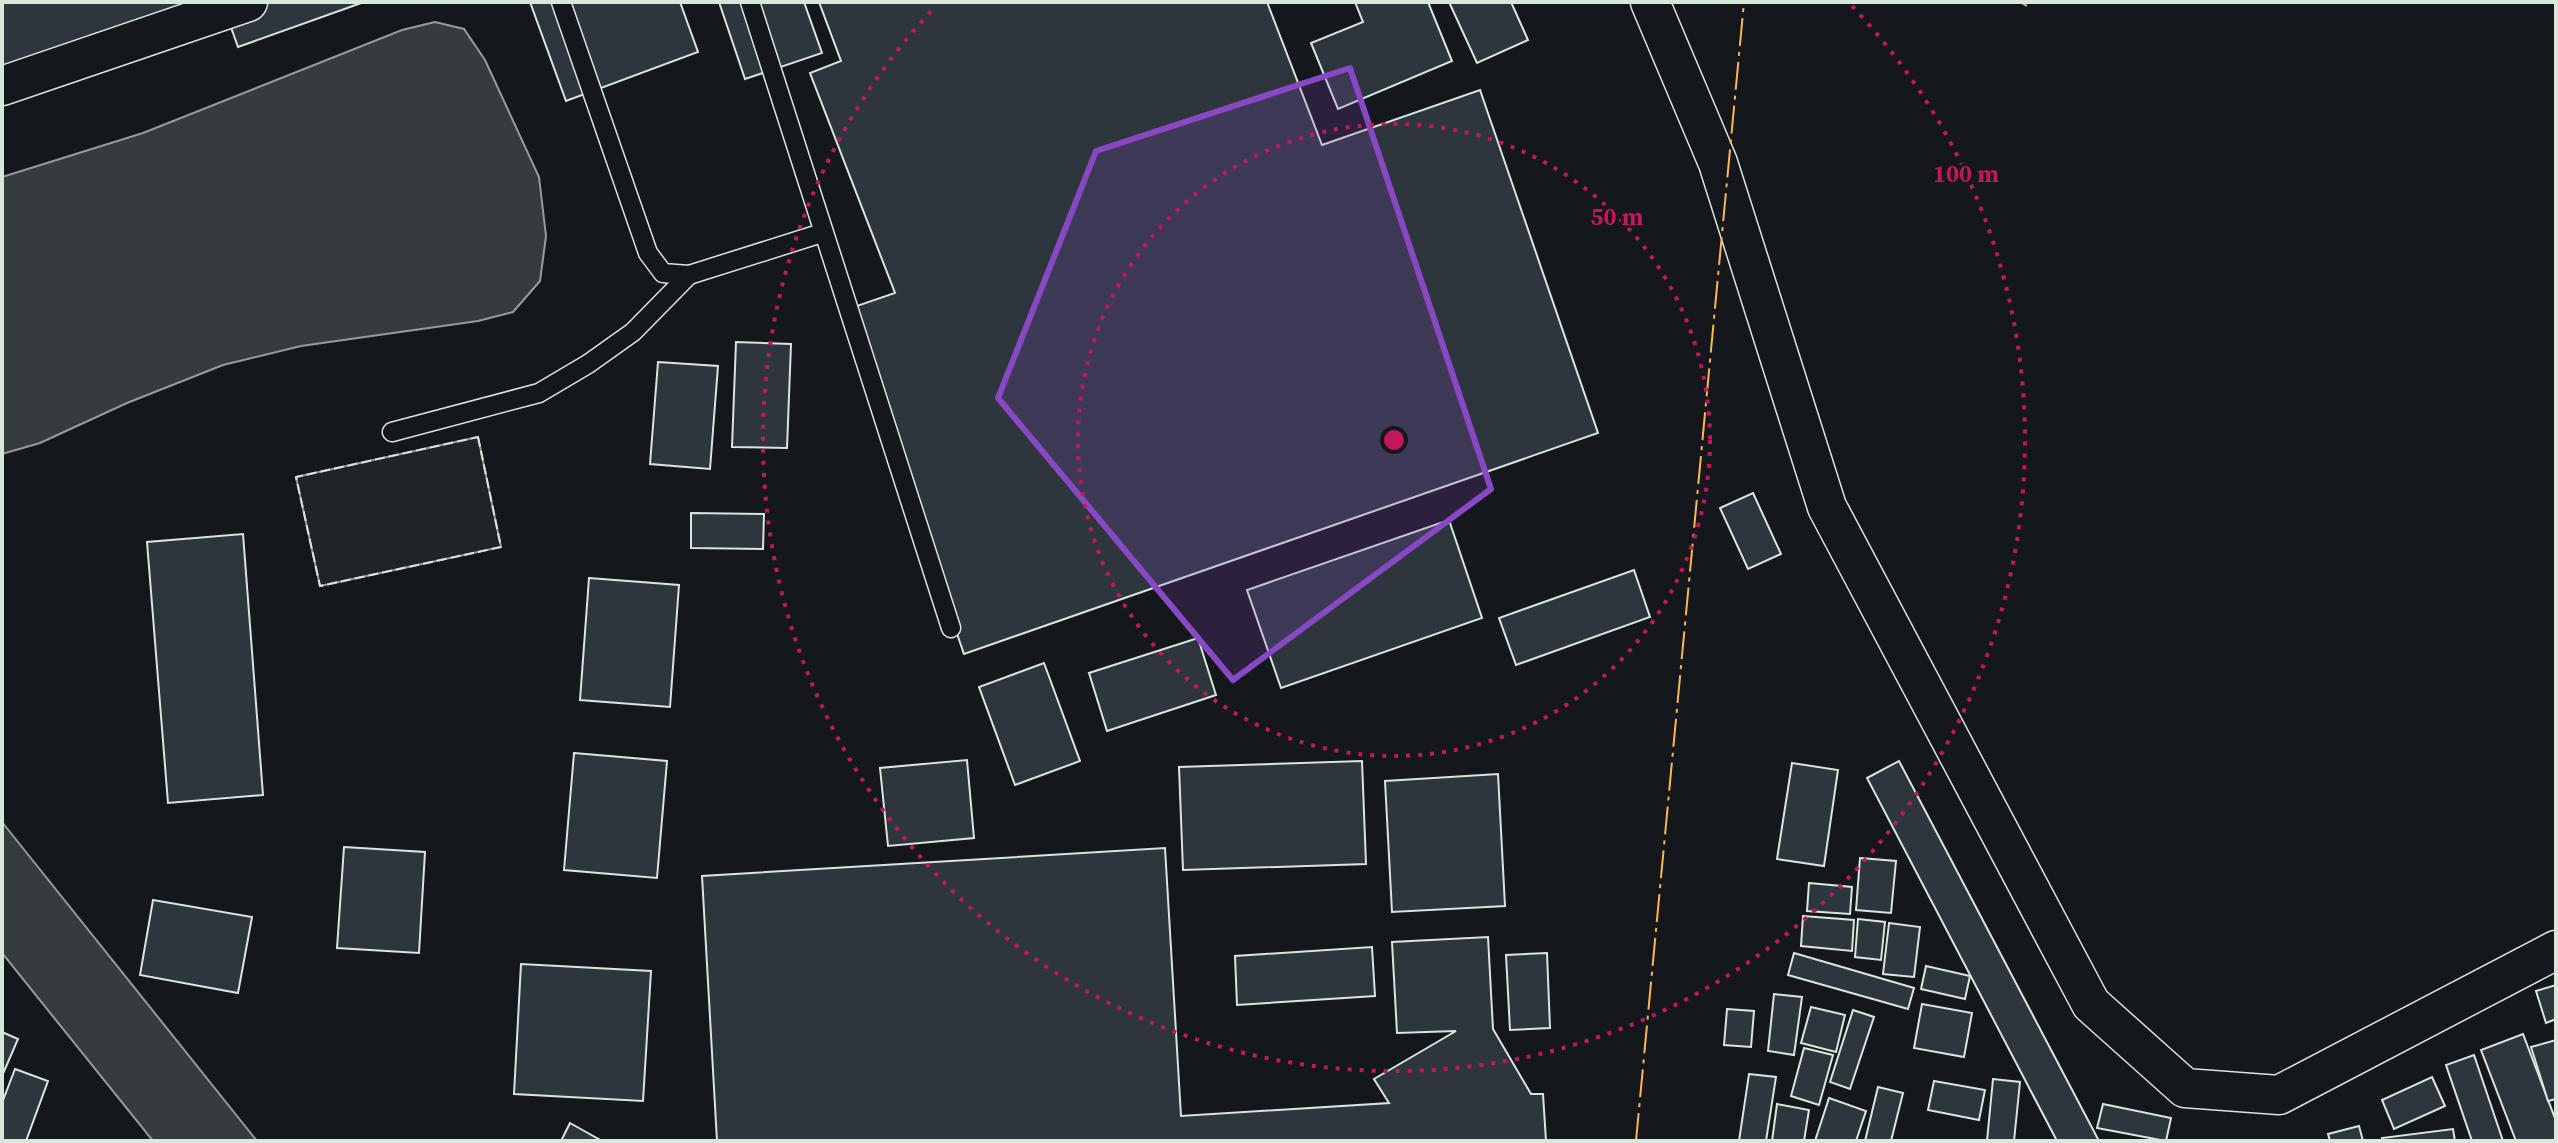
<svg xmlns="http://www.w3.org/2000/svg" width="2558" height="1143" font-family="'Source Serif 4',serif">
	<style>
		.green { fill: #202428; stroke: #939e99; stroke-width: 2 }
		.water { fill: #363b3e; stroke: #939e99; stroke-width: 2 }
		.building { fill: #2c363c; stroke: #d8e6dc; stroke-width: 2 }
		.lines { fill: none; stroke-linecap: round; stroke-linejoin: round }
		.lane-casing { stroke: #d8e6dc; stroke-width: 21 }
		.street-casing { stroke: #d8e6dc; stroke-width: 41 }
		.lane { stroke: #14181c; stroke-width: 18 }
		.street { stroke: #14181c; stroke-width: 38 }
		.fence { stroke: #d8e6dc; stroke-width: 2; stroke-dasharray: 10 4; stroke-linecap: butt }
		.power { stroke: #ffb74d; stroke-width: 2; stroke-dasharray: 28 6 4 6; stroke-linecap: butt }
		.marked { fill: #8948c3; fill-opacity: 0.2; stroke: #8948c3; stroke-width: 6; stroke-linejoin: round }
		.ring { fill: none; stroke: #c2185b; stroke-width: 4; stroke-dasharray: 4 8 }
		.centre { fill: #c2185b; stroke: #14181c; stroke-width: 4 }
		.ring-label { font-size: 24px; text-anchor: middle; font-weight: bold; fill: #c2185b; stroke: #14181c; stroke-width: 6; stroke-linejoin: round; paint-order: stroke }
	</style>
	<rect width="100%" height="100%" fill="#14181c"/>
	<path class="green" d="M478,437L501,547L320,586L296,477Z"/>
	<g class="water">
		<path d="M435,22L464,29L485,60L539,177L546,236L540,281L513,312L478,321L301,346L223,365L127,403L40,443L2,454V177L143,133L402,30Z"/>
		<path d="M2,822L257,1141H153L2,953Z"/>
	</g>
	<g class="building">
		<path d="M2,2H187L191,14L2,85Z"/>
		<path d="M222,2H364L238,47Z"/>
		<path d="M530,2H680L698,52L566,101Z"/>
		<path d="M719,2H804L822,53L745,79Z"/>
		<path d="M819,2H1267L1322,145L1480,90L1598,433L964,654L845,310L895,293L810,73L841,61Z"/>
		<path d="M1355,2H1428L1452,61L1338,109L1311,43L1363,22Z"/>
		<path d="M1449,2H1511L1528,40L1477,63Z"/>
		<path d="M736,342L791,344L787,448L732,447Z"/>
		<path d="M658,362L718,366L710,469L650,464Z"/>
		<path d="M1753,493L1781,554L1748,569L1720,508Z"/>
		<path d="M691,513L764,514L763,549L691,548Z"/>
		<path d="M1449,520L1482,618L1281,688L1247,590Z"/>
		<path d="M243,534L263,795L168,803L147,542Z"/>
		<path d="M1634,570L1650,617L1516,665L1499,618Z"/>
		<path d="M589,578L679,585L670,707L580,700Z"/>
		<path d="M1198,638L1216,695L1107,731L1089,673Z"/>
		<path d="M1044,663L1080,761L1015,785L979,687Z"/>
		<path d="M574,753L667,761L657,878L564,870Z"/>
		<path d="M967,760L974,838L888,846L880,768Z"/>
		<path d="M1362,761L1366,864L1183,870L1179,767Z"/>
		<path d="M1899,761L2099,1141H2057L1867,778Z"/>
		<path d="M1792,763L1838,770L1824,866L1777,859Z"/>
		<path d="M1498,774L1505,906L1392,912L1385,781Z"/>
		<path d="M344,847L425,852L419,953L337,948Z"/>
		<path d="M1165,848L1181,1116L1389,1103L1374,1079L1456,1031L1397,1033L1392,942L1488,937L1493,1029L1531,1094H1543L1546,1141H717L702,876Z"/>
		<path d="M1860,858L1896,861L1891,913L1856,910Z"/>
		<path d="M1809,883L1852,887L1850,914L1807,911Z"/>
		<path d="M153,900L252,917L238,993L140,975Z"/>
		<path d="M1803,916L1854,920L1852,951L1801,946Z"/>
		<path d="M1858,919L1885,922L1881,960L1855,957Z"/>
		<path d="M1889,923L1920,927L1914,977L1883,974Z"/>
		<path d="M1372,947L1375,996L1237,1005L1235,956Z"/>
		<path d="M1547,953L1550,1028L1510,1030L1506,955Z"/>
		<path d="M1794,953L1914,988L1908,1009L1788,975Z"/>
		<path d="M521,964L651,971L643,1101L514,1094Z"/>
		<path d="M1926,966L1970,976L1965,999L1921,989Z"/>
		<path d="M2556,985V1019L2546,1023L2536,991Z"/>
		<path d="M1774,994L1802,997L1794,1055L1768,1051Z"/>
		<path d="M1922,1004L1972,1013L1964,1057L1914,1048Z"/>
		<path d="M1811,1007L1845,1015L1836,1052L1801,1043Z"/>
		<path d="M1727,1009L1754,1011L1751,1047L1724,1045Z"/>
		<path d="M1853,1010L1874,1017L1850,1089L1830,1082Z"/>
		<path d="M2,1032L18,1039L2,1076Z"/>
		<path d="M2523,1034L2556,1121V1139L2551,1141H2516L2481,1050Z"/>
		<path d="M2556,1040V1099L2548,1101L2531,1047Z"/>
		<path d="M1804,1048L1833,1055L1819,1105L1791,1096Z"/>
		<path d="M2474,1055L2503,1141H2472L2446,1065Z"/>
		<path d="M15,1069L48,1081L26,1141H2V1103Z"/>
		<path d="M1749,1074L1776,1077L1766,1141H1739Z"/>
		<path d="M2432,1077L2445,1106L2394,1129L2382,1100Z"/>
		<path d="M1993,1079L2020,1082L2014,1141H1987Z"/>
		<path d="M1934,1081L1985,1090L1979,1120L1928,1110Z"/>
		<path d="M1878,1087L1903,1093L1891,1141H1865Z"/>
		<path d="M1829,1098L1866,1111L1856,1141H1815Z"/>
		<path d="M1777,1104L1809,1110L1804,1141H1772Z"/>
		<path d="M2103,1104L2171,1118L2166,1141L2097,1128Z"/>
		<path d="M570,1123L602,1141H561Z"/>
		<path d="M2359,1126L2363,1141H2330L2328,1134Z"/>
		<path d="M2453,1129L2455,1141H2383L2382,1138Z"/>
	</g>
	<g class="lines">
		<g class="lane-casing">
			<g id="lane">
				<path d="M561,2L648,253L663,273L689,275L822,233"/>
				<path d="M750,2L951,628"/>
				<path d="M392,432L539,393L588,364L633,332L689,275"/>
			</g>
		</g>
		<g class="street-casing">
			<g id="street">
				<path d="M1650,2L1718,163L1827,507L2091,1004L2185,1088L2279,1095L2556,950"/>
				<path d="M2,86L248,2"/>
			</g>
		</g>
		<use href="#lane" class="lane"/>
		<use href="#street" class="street"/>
		<path class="fence" d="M478,437L501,547L320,586L296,477Z"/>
		<g class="power">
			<path d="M2020,2L2027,6"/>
			<path d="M1636,1141L1744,2"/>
		</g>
	</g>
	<path class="marked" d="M1350,68L1491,489L1233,680L998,398L1096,151Z"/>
	<g class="ring">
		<circle cx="1394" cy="440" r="316"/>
		<path d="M1852 6A631 631 0 1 1 936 6"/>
	</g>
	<circle cx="1394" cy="440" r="12" class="centre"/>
	<g class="ring-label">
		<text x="1966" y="182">100 m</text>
		<text x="1617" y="225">50 m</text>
	</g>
	<rect width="2558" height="1143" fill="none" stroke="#d8e6dc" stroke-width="8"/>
</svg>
